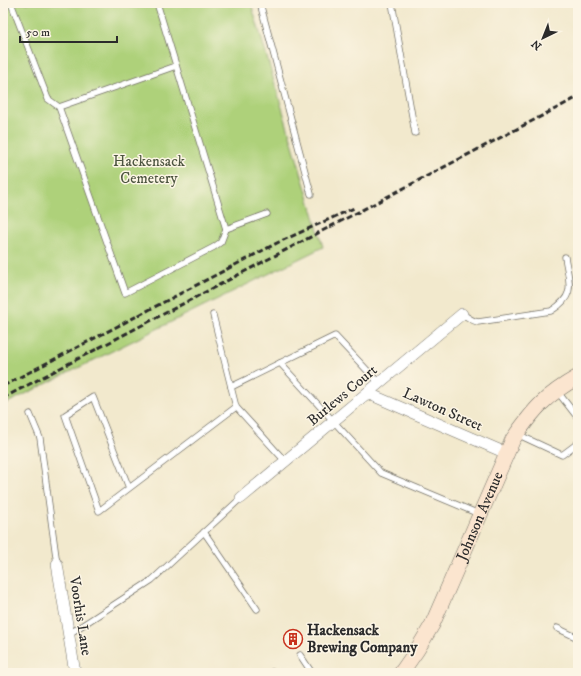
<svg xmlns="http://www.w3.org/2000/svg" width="581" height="676" font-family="'IM FELL DW Pica',serif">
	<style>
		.green { fill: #aed17a; stroke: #6c7e52 }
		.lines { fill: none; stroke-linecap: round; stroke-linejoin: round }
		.lane-casing { stroke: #716e64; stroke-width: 7 }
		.street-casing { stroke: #716e64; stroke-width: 12 }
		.secondary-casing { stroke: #716e64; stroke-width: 16 }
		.lane { stroke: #fff; stroke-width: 5.5 }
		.street { stroke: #fff; stroke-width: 11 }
		.secondary { stroke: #fbe5cf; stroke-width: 15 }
		.rail { stroke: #2b2b2b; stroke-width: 3; stroke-dasharray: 6 3; stroke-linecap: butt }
		.labels { text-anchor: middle; stroke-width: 3; stroke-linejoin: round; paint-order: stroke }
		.park-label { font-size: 15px; fill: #4c543f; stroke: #fcf5e5 }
		.street-label { font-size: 15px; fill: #2b2b2b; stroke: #fcf5e5 }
		.poi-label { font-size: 15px; font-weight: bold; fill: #2b2b2b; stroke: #fcf5e5; text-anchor: start }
	</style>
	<rect width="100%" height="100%" fill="#fcf5e5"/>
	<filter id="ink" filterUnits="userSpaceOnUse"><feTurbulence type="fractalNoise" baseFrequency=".025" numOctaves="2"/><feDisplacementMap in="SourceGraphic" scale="8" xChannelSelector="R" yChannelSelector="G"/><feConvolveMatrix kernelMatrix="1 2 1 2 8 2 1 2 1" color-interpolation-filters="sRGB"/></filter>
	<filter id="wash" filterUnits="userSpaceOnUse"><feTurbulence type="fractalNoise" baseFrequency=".012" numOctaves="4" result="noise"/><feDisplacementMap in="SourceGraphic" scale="16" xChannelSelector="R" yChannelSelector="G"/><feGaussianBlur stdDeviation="0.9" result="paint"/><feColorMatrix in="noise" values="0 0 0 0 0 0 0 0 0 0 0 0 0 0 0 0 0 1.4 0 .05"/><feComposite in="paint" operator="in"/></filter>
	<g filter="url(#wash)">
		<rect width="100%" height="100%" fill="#f2e9cd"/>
		<path class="green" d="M3,3H251L323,247L3,405Z"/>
	</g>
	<g filter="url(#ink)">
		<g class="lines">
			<g class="lane-casing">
				<g id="lane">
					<path d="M11,3L48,99L59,107L125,293L214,247L221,242L226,229L267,214"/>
					<path d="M157,3L226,229"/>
					<path d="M260,3L311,194"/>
					<path d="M392,3L415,133"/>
					<path d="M59,107L176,66"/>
					<path d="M462,314C468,317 472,321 478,322L551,311C577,295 569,283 565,257"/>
					<path d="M213,315L236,407"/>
					<path d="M280,363L381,473L479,514"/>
					<path d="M231,387L335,336L379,383"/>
					<path d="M557,391L578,418"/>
					<path d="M30,414L40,438L57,564"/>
					<path d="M517,434L562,455L578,443"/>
					<path d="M129,488L93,397L65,415L99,511L236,407L285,461"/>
					<path d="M204,532L257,609"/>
					<path d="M557,628L578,638"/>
					<path d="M69,634L152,580L241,498"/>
					<path d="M300,655L312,673"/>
					<path d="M272,672V673"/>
				</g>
			</g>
			<g class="street-casing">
				<g id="street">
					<path d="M367,393L506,453"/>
					<path d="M241,498L462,314"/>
					<path d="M57,564L75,673"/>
				</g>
			</g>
			<g class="secondary-casing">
				<g id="secondary">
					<path id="s1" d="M401,673L417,650L432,625L513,439C534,409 546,395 578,377"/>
				</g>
			</g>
			<use href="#lane" class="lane"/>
			<use href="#street" class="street"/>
			<use href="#secondary" class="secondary"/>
			<g class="rail">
				<path d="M3,386L279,242L354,208"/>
				<path d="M3,398L578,97"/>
			</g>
		</g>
	</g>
	<defs>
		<g id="building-ring" transform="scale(1)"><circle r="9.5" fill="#fcf5e5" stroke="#c8321e" stroke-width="1.5"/><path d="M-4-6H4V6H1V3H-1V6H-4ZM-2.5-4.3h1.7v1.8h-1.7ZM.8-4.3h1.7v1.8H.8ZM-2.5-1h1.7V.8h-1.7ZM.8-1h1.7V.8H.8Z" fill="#c8321e"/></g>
	</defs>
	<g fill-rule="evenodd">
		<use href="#building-ring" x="293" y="639"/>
	</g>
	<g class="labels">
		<g class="park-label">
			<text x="149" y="166">Hackensack<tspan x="149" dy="17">Cemetery</tspan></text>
		</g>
		<g class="street-label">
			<text transform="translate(342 395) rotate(-40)" y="5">Burlews Court</text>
			<text transform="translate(443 409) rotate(24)" y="5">Lawton Street</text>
			<text dy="5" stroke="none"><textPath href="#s1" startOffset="176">Johnson Avenue</textPath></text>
			<text transform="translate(81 616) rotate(81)" y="5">Voorhis Lane</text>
		</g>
		<g class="poi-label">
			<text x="307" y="635">Hackensack<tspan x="307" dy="17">Brewing Company</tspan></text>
		</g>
	</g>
	<rect width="581" height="676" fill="none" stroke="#fcf5e5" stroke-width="16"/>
	<g transform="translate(543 38) rotate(223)" stroke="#fcf5e5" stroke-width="3" paint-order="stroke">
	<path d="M0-3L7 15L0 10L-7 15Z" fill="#2b2b2b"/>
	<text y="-6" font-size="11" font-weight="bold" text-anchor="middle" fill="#2b2b2b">N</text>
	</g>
	<path d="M20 36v6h97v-6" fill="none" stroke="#2b2b2b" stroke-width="2"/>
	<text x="26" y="36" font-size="12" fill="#2b2b2b" stroke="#fcf5e5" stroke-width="3" paint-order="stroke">50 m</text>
</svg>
